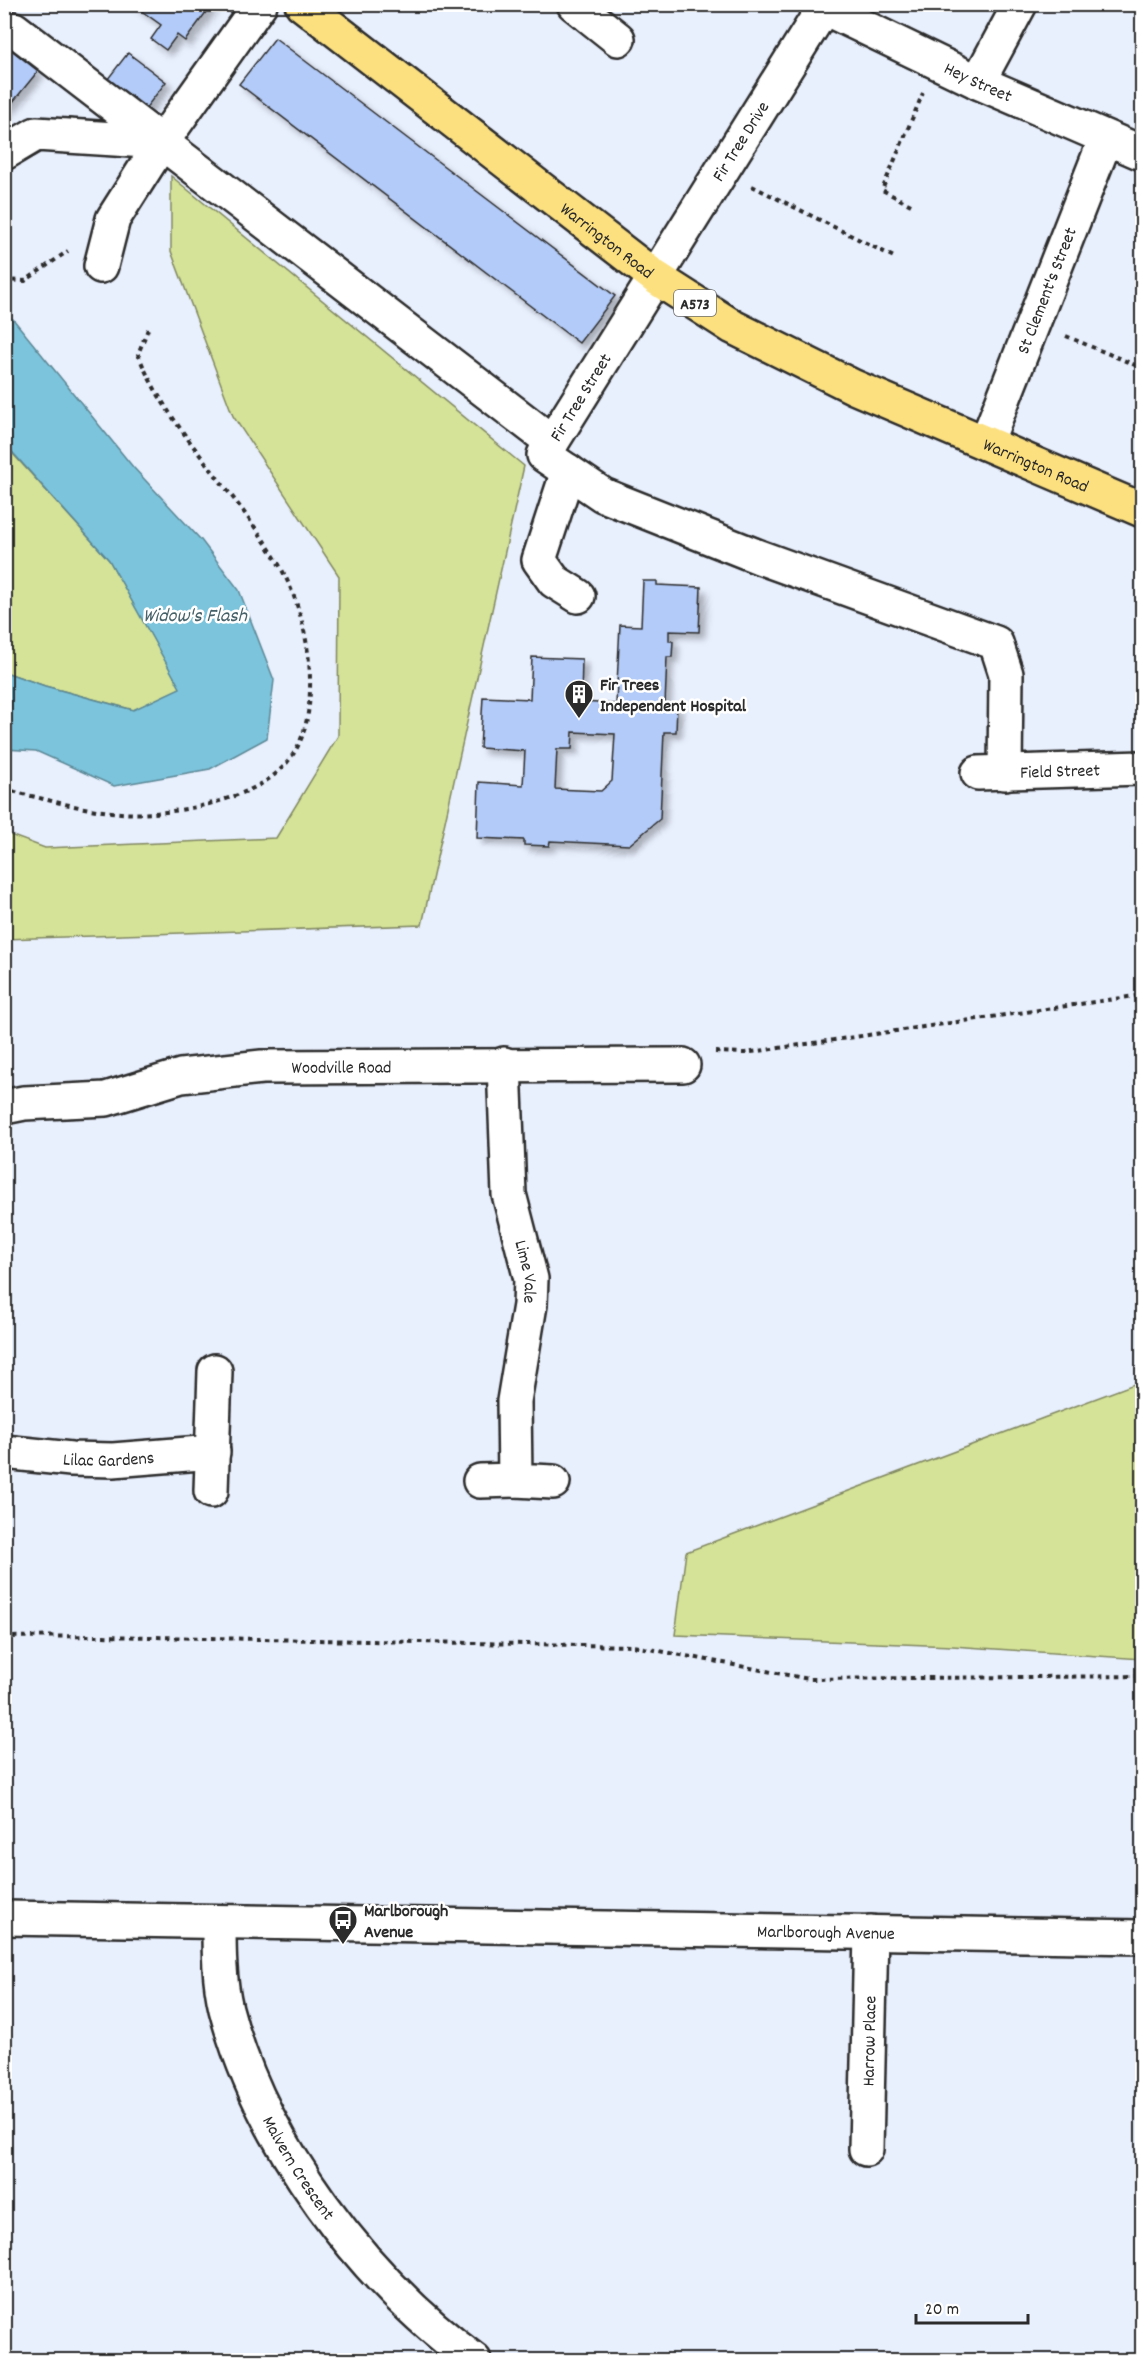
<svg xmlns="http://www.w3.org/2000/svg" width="1147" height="2365" font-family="Dekko,sans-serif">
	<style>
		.green { fill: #d4e397; stroke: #808761; stroke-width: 1.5 }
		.water { fill: #7bc4dc; stroke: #5b8795; stroke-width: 1.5 }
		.building { fill: #b3cbf9; stroke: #2b2b2b; stroke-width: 1.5; fill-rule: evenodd; filter: url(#shadow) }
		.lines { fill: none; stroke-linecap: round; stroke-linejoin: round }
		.minor-casing { stroke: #2b2b2b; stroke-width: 38 }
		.major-casing { stroke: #2b2b2b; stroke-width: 38 }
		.path { stroke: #2b2b2b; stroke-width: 4; stroke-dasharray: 4.5 4.5; stroke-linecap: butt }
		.minor { stroke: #fff; stroke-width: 33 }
		.major { stroke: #fce080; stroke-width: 33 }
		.labels { text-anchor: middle; stroke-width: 5; stroke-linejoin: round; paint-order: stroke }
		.shield { fill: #fff; stroke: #6b6b6b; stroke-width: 1.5 }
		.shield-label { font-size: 16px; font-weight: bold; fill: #2b2b2b }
		.street-label { font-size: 18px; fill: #2b2b2b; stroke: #fff }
		.poi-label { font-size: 18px; font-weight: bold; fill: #2b2b2b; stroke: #fff; text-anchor: start }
		.water-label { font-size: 20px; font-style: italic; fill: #476169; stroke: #fff }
	</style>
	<defs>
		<filter id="shadow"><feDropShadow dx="5.5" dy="5.5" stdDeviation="3" flood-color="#0004"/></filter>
	</defs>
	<rect width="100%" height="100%" fill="#e8effd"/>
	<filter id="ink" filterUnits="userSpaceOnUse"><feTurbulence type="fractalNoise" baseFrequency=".0167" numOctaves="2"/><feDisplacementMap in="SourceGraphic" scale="12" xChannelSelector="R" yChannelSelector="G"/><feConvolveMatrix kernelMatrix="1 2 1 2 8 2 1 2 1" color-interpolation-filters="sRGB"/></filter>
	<g filter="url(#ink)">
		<g class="green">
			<path d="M171,176L524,466L422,925L5,939V833L45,848L276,838L338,736L339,576L233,416L171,251Z"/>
			<path d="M4,444L109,560L181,688L134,710L45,686L5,672Z"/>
			<path d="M1142,1381V1659L952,1646L675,1635L686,1552Z"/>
		</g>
		<path class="water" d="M5,319H13L133,467L201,540L239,590L274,680L267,738L210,769L114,786L36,751L5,749V672L45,686L133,710L180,688L109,560L5,444Z"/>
		<g class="building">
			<path d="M132,4H212L185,41L177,35L166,50L151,39L161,25Z"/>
			<path d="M275,38L615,296L579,343L239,84Z"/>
			<path d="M4,44L38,71L4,113Z"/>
			<path d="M128,53L166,82L138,118L100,89Z"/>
			<path d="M643,581H657V585L701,587L699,632L669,631V641H673L672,657H667L665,705L677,706L676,732H664L660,819L629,845L550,841L549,846L524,845V840L477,838L479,782L523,785L525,751L480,748L483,697L530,699L532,657L582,659L581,702L616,704L620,625L641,626ZM573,732L615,734L612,781L601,791L555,789L557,749H572Z"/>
		</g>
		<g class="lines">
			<g class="minor-casing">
				<g id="minor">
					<path d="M574,4L618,39"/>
					<path id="s1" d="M816,4L978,82L1142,153"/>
					<path d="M826,4L544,455L603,495L759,557L996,643L1006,674L1005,773"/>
					<path d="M14,29L552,442"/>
					<path d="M978,82L1020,4"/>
					<path d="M4,153L36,134L162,142"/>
					<path d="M101,266L113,219L162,142L260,4"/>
					<path id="s2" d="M986,443L1106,138"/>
					<path d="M568,471L539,560L554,581L578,596"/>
					<path id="s3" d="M978,773L1142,768"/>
					<path id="s4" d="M504,1064L509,1194L531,1279L530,1305L514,1401L515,1480L553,1482"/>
					<path id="s5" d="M4,1107L24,1103L106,1099L181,1076L262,1067L683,1065"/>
					<path id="s6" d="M4,1452L71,1459L113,1460L213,1452"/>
					<path d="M480,1481L515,1480"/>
					<path d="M211,1491L215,1371"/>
					<path id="s7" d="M4,1918L1142,1937"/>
					<path id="s8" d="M219,1923C219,1952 219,1980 226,2009C261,2143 363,2279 474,2360"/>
					<path id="s9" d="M866,2149L871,1932"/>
				</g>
			</g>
			<g class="major-casing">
				<g id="major">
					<path id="s10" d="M302,4L655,277L733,327L854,387L1142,510"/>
				</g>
			</g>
			<g class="path">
				<path d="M752,186L894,257"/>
				<path d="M911,205L882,190L923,93"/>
				<path d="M4,280L25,281L68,251"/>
				<path d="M1066,336L1142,368"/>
				<path d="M4,789C40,798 75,808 111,812C142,816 175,812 205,805C271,788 308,763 310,690C311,649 301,605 281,568C240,495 168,430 138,354L148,329"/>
				<path d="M715,1052L745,1053L1142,995"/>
				<path d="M4,1637L100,1636L633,1646L809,1679L1142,1676"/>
			</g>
			<use href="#minor" class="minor"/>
			<use href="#major" class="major"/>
		</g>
	</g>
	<defs>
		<g id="building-pin" transform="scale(1.5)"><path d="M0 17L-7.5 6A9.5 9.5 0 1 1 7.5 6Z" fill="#2b2b2b" stroke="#fff"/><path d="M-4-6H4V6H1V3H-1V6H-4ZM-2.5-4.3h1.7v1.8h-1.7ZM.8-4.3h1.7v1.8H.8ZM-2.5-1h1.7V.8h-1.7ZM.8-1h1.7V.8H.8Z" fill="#fff"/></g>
		<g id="bus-pin" transform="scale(1.5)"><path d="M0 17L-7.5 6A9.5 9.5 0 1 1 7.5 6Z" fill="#2b2b2b" stroke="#fff"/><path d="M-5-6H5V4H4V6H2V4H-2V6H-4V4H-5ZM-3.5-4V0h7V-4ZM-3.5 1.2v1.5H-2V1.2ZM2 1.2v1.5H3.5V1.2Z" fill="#fff"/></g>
	</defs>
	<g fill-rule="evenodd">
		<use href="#building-pin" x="579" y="694"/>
		<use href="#bus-pin" x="343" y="1920"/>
	</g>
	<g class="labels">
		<rect class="shield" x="674" y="290" width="42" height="26" rx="4.5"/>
		<g class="shield-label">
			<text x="695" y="309">A573</text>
		</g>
		<g class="street-label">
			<text dy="6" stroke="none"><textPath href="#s1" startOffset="180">Hey Street</textPath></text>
			<text transform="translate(740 141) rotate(-58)" y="6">Fir Tree Drive</text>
			<text dy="6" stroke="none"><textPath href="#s10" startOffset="386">Warrington Road</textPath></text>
			<text dy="6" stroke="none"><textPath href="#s2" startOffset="164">St Clement's Street</textPath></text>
			<text transform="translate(580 397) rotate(-58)" y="6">Fir Tree Street</text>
			<text dy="6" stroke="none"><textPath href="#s10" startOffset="872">Warrington Road</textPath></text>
			<text dy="6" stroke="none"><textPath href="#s3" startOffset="82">Field Street</textPath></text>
			<text dy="6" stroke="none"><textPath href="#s5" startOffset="342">Woodville Road</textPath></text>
			<text dy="6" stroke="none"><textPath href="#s4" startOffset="210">Lime Vale</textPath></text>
			<text dy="6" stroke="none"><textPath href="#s6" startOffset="105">Lilac Gardens</textPath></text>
			<text dy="6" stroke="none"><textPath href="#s7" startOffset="822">Marlborough Avenue</textPath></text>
			<text dy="6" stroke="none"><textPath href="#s9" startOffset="108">Harrow Place</textPath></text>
			<text dy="6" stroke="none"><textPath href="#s8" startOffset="262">Malvern Crescent</textPath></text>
		</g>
		<g class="poi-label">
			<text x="600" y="690">Fir Trees<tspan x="600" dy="21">Independent Hospital</tspan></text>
			<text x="364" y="1916">Marlborough<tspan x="364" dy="21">Avenue</tspan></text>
		</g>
		<g class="water-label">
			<text x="195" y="621">Widow's Flash</text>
		</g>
	</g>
	<rect width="1147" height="2365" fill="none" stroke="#fff" stroke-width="24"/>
	<rect x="12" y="12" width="1123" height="2341" fill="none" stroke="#2b2b2b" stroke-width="2" filter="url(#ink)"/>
	<path d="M916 2314v9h112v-9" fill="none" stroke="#2b2b2b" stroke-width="3"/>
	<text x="925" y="2314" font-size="18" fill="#2b2b2b" stroke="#ffffff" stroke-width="4.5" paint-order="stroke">20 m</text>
</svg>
